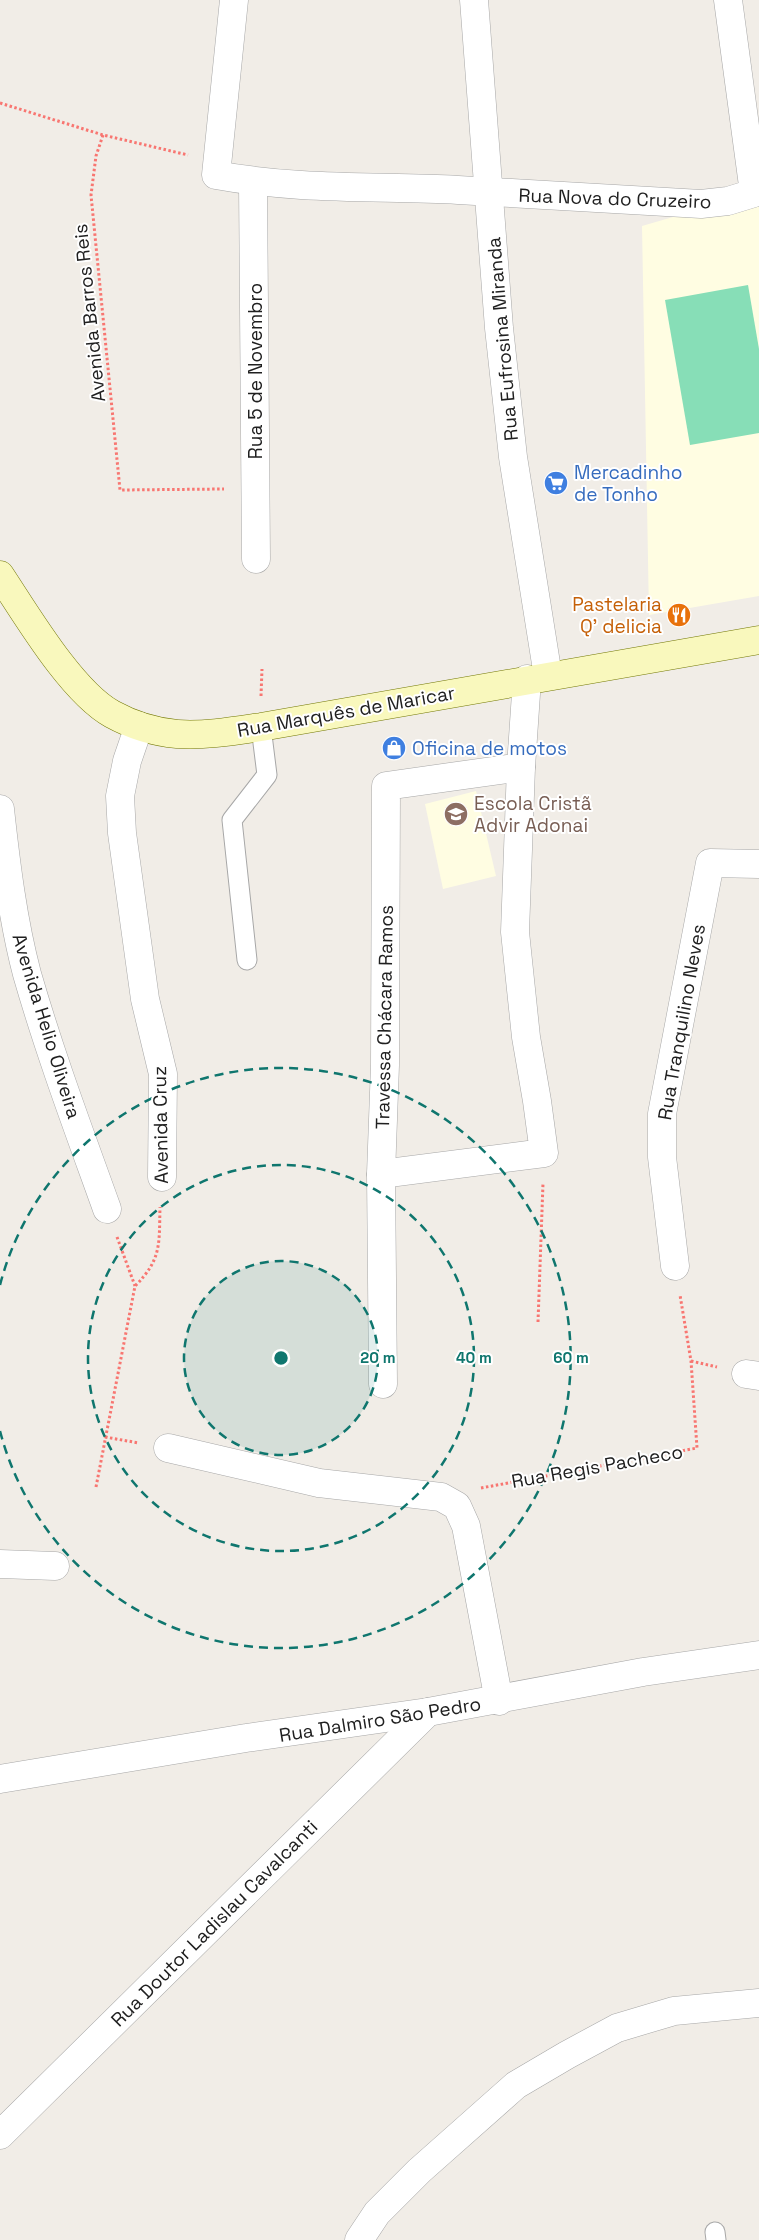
<svg xmlns="http://www.w3.org/2000/svg" width="759" height="2240" font-family="'Space Grotesk',sans-serif">
	<style>
		.education { fill: #fffde2 }
		.pitch { fill: #87deb7 }
		.lines { fill: none; stroke-linecap: round; stroke-linejoin: round }
		.lane-casing { stroke: #a7a7a7; stroke-width: 21 }
		.street-casing { stroke: #a7a7a7; stroke-width: 29 }
		.secondary-casing { stroke: #737806; stroke-width: 29 }
		.path { stroke: #f87671; stroke-width: 3; stroke-dasharray: 2.5 2.5; stroke-linecap: butt }
		.lane { stroke: #fff; stroke-width: 19 }
		.street { stroke: #fff; stroke-width: 28 }
		.secondary { stroke: #f9f8bd; stroke-width: 28 }
		.ring { fill: none; stroke: #0f766e; stroke-width: 2.5; stroke-dasharray: 9 6 }
		.labels { text-anchor: middle; stroke-width: 4; stroke-linejoin: round; paint-order: stroke }
		.street-label { font-size: 19px; fill: #202020; stroke: #fff }
		.shop-label { font-size: 19px; fill: #366cbe; stroke: #fff; text-anchor: start }
		.food-label { font-size: 19px; fill: #c56008; stroke: #fff; text-anchor: end }
		.education-label { font-size: 19px; fill: #785e54; stroke: #fff; text-anchor: start }
		.centre { fill: #0f766e; stroke: #fff; stroke-width: 2.5 }
		.ring-label { font-size: 15px; text-anchor: middle; font-weight: bold; fill: #0f766e; stroke: #fff; stroke-width: 4; stroke-linejoin: round; paint-order: stroke }
	</style>
	<rect width="100%" height="100%" fill="#f1ede7"/>
	<g class="education">
		<path d="M759,192V596L649,615L642,226Z"/>
		<path d="M476,791L496,876L443,889L425,804Z"/>
	</g>
	<path class="pitch" d="M748,285L759,349V433L690,445L665,300Z"/>
	<g class="lines">
		<g class="lane-casing">
			<g id="lane">
				<path d="M247,960L232,820L267,775L261,727"/>
				<path d="M715,2232L716,2240"/>
			</g>
		</g>
		<g class="street-casing">
			<g id="street">
				<path d="M234,0L216,175C297,190 377,186 458,190C539,195 620,200 701,204L728,201L754,193L728,0"/>
				<path d="M474,0L499,328L513,457L548,676"/>
				<path d="M253,182L256,559"/>
				<path d="M139,726L127,761L120,796L122,833L145,999L163,1074L162,1177"/>
				<path d="M0,809C6,864 13,921 27,974C50,1054 79,1131 107,1209"/>
				<path d="M381,1174L544,1153L537,1101L526,1037L515,932L521,767L527,679"/>
				<path d="M675,1266L662,1157V1114L710,863L759,864"/>
				<path d="M746,1374L759,1376"/>
				<path d="M383,1384L381,1174L385,1065L386,786L521,767"/>
				<path d="M168,1448L319,1483L441,1497L457,1506L466,1526L499,1701"/>
				<path d="M0,1564L55,1566"/>
				<path d="M0,1779L246,1738L428,1712L643,1672L759,1655"/>
				<path d="M0,2135L428,1712"/>
				<path d="M359,2240L377,2213L419,2171L516,2085L567,2055L617,2028L674,2011L759,2003"/>
			</g>
		</g>
		<g class="secondary-casing">
			<path id="secondary" d="M0,575C26,614 71,691 112,714C132,725 155,732 177,734C205,736 234,731 261,727L759,640"/>
		</g>
		<g class="path">
			<path d="M0,103L103,135L188,155"/>
			<path d="M103,135L96,156L91,195L120,490L224,489"/>
			<path d="M261,696L262,669"/>
			<path d="M117,1237L135,1286"/>
			<path d="M538,1322L543,1183"/>
			<path d="M691,1361L717,1367"/>
			<path d="M105,1437L139,1443"/>
			<path d="M96,1487L135,1286C162,1259 159,1244 160,1207"/>
			<path d="M481,1488L697,1448L691,1361L680,1295"/>
		</g>
		<use href="#lane" class="lane"/>
		<use href="#street" class="street"/>
		<use href="#secondary" class="secondary"/>
	</g>
	<circle cx="281" cy="1358" r="97" fill="#0f766e" fill-opacity=".12"/>
	<g class="ring">
		<circle cx="281" cy="1358" r="97"/>
		<circle cx="281" cy="1358" r="193"/>
		<path d="M0 1285A290 290 0 1 1 0 1431"/>
	</g>
	<defs>
		<g id="supermarket-disc" transform="scale(1.25)"><circle r="9.5" fill="#3f7fe0" stroke="#fff"/><path d="M-6-5.5h2.5l.6 2H6L4.5 2H-2.5L-4.4-4H-6ZM-1.5 3.2a1.3 1.3 0 1 0 .1 0ZM3 3.2a1.3 1.3 0 1 0 .1 0Z" fill="#fff"/></g>
		<g id="restaurant-disc" transform="scale(1.25)"><circle r="9.5" fill="#e8710a" stroke="#fff"/><path d="M-5-6h1v4h1v-4h1v4h1v-4h1v5L-1.5 .5V6h-2V.5L-5-1ZM5-6V6H3V1.5H1.5Q1.5-4 5-6Z" fill="#fff"/></g>
		<g id="shop-disc" transform="scale(1.25)"><circle r="9.5" fill="#3f7fe0" stroke="#fff"/><path d="M-5-2.5h2.3a2.7 3.5 0 0 1 5.4 0H5L5.5 6h-11ZM-1.5-2.5h3a1.5 2.3 0 0 0-3 0Z" fill="#fff"/></g>
		<g id="school-disc" transform="scale(1.25)"><circle r="9.5" fill="#8d6e63" stroke="#fff"/><path d="M0-5L7-2L0 1L-7-2ZM-4 1L0 2.5L4 1V4Q0 6-4 4Z" fill="#fff"/></g>
	</defs>
	<g fill-rule="evenodd">
		<use href="#supermarket-disc" x="556" y="483"/>
		<use href="#restaurant-disc" x="679" y="615"/>
		<use href="#shop-disc" x="394" y="748"/>
		<use href="#school-disc" x="456" y="814"/>
	</g>
	<g class="labels">
		<g class="street-label">
			<text transform="translate(615 198) rotate(2)" y="7">Rua Nova do Cruzeiro</text>
			<text transform="translate(89 313) rotate(-96)" y="7">Avenida Barros Reis</text>
			<text transform="translate(502 339) rotate(-95)" y="7">Rua Eufrosina Miranda</text>
			<text transform="translate(255 371) rotate(-90)" y="7">Rua 5 de Novembro</text>
			<text transform="translate(346 711) rotate(-10)" y="7">Rua Marquês de Maricar</text>
			<text transform="translate(384 1017) rotate(-89)" y="7">Travessa Chácara Ramos</text>
			<text transform="translate(681 1022) rotate(-80)" y="7">Rua Tranquilino Neves</text>
			<text transform="translate(47 1026) rotate(73)" y="7">Avenida Helio Oliveira</text>
			<text transform="translate(160 1125) rotate(-91)" y="7">Avenida Cruz</text>
			<text transform="translate(597 1466) rotate(-10)" y="7">Rua Regis Pacheco</text>
			<text transform="translate(380 1719) rotate(-9)" y="7">Rua Dalmiro São Pedro</text>
			<text transform="translate(214 1923) rotate(-45)" y="7">Rua Doutor Ladislau Cavalcanti</text>
		</g>
		<g class="shop-label">
			<text x="574" y="479">Mercadinho<tspan x="574" dy="22">de Tonho</tspan></text>
			<text x="412" y="755">Oficina de motos</text>
		</g>
		<g class="food-label">
			<text x="662" y="611">Pastelaria<tspan x="662" dy="22">Q' delicia</tspan></text>
		</g>
		<g class="education-label">
			<text x="474" y="810">Escola Cristã<tspan x="474" dy="22">Advir Adonai</tspan></text>
		</g>
	</g>
	<circle cx="281" cy="1358" r="8" class="centre"/>
	<g class="ring-label">
		<text x="378" y="1363">20 m</text>
		<text x="474" y="1363">40 m</text>
		<text x="571" y="1363">60 m</text>
	</g>
</svg>
